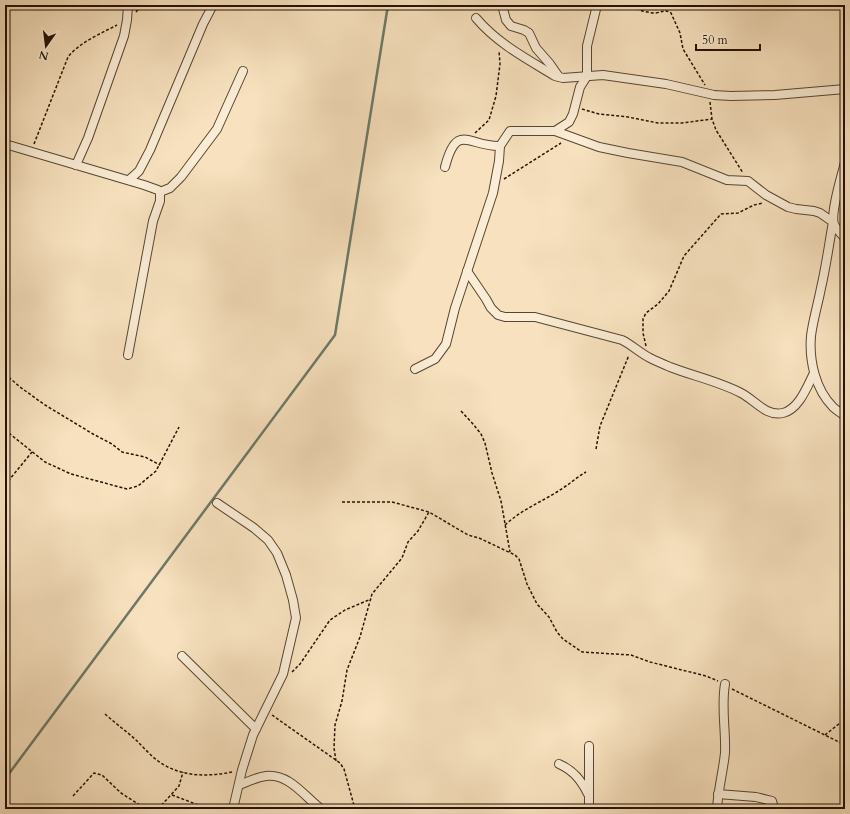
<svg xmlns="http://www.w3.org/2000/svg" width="850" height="814" font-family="Cardo,serif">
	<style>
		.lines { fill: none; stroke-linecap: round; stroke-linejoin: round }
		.stream { stroke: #6d7968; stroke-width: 2.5 }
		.minor-casing { stroke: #594630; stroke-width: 10 }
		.path { stroke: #241200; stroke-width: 1.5; stroke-dasharray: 3 2; stroke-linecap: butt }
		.minor { stroke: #faecd5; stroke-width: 8 }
	</style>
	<rect width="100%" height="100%" fill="#f7e1be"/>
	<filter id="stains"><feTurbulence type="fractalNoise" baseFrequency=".005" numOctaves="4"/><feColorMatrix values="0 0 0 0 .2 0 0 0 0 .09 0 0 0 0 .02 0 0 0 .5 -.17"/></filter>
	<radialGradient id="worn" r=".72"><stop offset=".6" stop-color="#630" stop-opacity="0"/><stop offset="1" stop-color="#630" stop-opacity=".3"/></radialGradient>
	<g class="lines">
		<path class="stream" d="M5,779L335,335L388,5"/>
		<g class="minor-casing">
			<g id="minor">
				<path d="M502,5L506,20L511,26L524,30L529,33L536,48L550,64L559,77"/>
				<path d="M476,18C498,44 527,59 555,76L563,78L603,75L666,84L714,95L731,96L775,95L845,89"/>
				<path d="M555,131L599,147L628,153L682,162L727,180L748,181L766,195L788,207L796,209L814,211L820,213L833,222C829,244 826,267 821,288C818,304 813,320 811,336C809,360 815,389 833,407C836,410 841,413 845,416"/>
				<path d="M5,144L144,185L158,190L160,192V201L153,221L128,355"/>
				<path d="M845,162C842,175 830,213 834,224C836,229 841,234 845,238"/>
				<path d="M76,165L88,138L124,36L127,20L128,5"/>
				<path d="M445,167C457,121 469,147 500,146L510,131H555L569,122L573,114L580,87L587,76V46L597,5"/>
				<path d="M129,180L139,171L150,150L203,24L213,5"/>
				<path d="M160,192L170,188L181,177L217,129L243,71"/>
				<path d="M467,271L486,299L491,308L498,315L505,317H535L622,340C632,345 640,353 650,358C656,361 663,364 670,367C693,376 718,381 741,393C755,400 766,417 783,413C799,409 807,387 814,373"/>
				<path d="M415,369L435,359L446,344L455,308L493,193L499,161L500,146"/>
				<path d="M217,503L254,528L268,540L277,553L286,575L293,600L296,618L283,674L253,735L242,770L233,809"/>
				<path d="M182,656L256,729"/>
				<path d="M589,746V809"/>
				<path d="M559,764C574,771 581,780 588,794"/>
				<path d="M239,785C247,782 257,777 266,776C289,773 305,797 321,809"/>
				<path d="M718,794L756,797L772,801L774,809"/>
				<path d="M717,809C718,790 723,772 725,753C726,730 721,708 725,684"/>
			</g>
		</g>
		<g class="path">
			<path d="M627,5C636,9 646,13 656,13C662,12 666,9 671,13L680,33L683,49L705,85"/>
			<path d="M136,12L142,5"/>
			<path d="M710,102L712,119L716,130L743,173"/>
			<path d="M582,109L599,114L628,117L658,123H682L712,119"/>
			<path d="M475,133L489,120L496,96L500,64L499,51"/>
			<path d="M34,144L68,57C80,42 100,34 117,25"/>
			<path d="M504,179L561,143"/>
			<path d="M646,346L643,333V319L646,313L658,304L669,291L684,256L721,214L738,213L754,205L763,203"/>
			<path d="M5,374L20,387L45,405L93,434L112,444L122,452L131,454L145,457L160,465"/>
			<path d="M461,411L473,424L481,434L485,443L492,473L501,501L510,552"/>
			<path d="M5,430L45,462L71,474L127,489L138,486L156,471L179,427"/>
			<path d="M596,449L600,426L629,355"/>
			<path d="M5,485L32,452"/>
			<path d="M342,502H392L429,512L468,535L479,538L515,555L519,559L527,584L537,604L549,617L557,632L563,639L582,652L631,655L650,662L706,676L718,681"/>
			<path d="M505,525C522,509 544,501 563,488C571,483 577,477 586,472"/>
			<path d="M292,672L300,664L330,620L345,610L371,599"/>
			<path d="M732,689L845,745"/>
			<path d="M105,714C115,723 126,731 136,740C143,747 150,755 158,761C180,777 207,777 232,772"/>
			<path d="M272,715L340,763L344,769L355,809"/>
			<path d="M825,735L845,719"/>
			<path d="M336,761L334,748L335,725L342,701L347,670L360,637L372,594L402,558L408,542L418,531L429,512"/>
			<path d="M172,795L209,809"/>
			<path d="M73,796L94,773L102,775L121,793L146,809"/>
			<path d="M158,809L179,786L183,772"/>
		</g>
		<use href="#minor" class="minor"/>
	</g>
	<rect width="850" height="814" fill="none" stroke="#f7e1be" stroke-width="20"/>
	<rect x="6" y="6" width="838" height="802" fill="none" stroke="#241200" stroke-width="2"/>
	<rect x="10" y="10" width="830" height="794" fill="none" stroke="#241200"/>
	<g transform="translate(46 46) rotate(194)" stroke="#faecd5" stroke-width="3" paint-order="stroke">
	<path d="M0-3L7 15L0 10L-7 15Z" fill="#241200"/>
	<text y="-6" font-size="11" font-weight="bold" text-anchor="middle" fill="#241200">N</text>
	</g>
	<path d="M696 44v6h64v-6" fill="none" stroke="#241200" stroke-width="2"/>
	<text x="702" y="44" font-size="12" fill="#241200" stroke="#faecd5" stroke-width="3" paint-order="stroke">50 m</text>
	<rect width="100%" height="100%" filter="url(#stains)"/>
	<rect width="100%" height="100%" fill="url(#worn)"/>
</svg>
